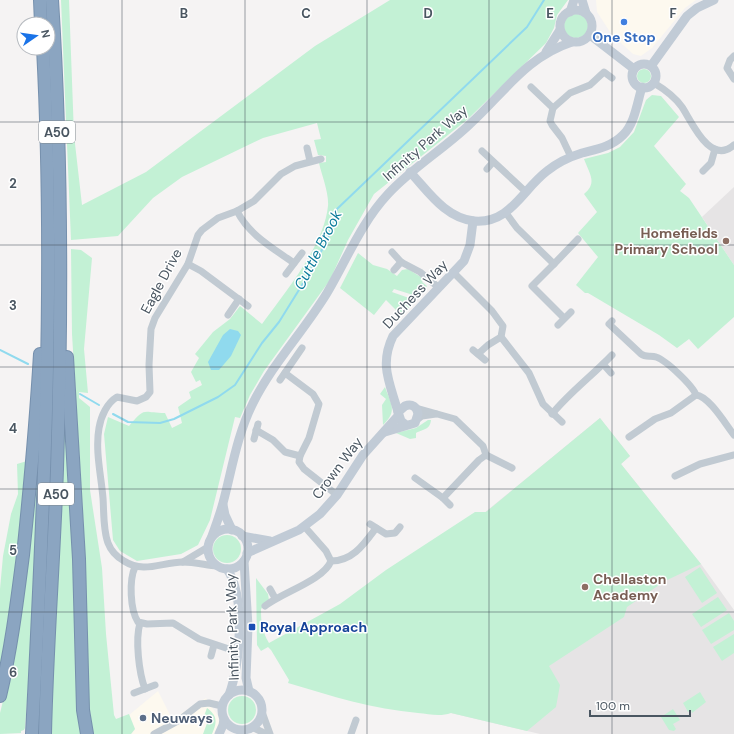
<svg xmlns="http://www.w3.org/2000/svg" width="734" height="734" font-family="'DM Sans',sans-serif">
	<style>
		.commercial { fill: #fdf9ef }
		.education { fill: #e6e4e5 }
		.green { fill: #c3f1d5 }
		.water { fill: #90daee }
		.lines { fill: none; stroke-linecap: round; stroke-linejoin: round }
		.stream { stroke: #90daee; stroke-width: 2 }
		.highway-casing { stroke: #7690ad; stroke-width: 14 }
		.street { stroke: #c1cad2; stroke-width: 7 }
		.secondary { stroke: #c1cbd6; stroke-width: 9 }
		.highway { stroke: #8ba5c1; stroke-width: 12 }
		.grid { fill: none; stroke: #4a5661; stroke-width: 1; stroke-opacity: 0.55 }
		.shop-dot { fill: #3f7fe0; stroke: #fff; stroke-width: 1.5 }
		.education-dot { fill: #8d6e63; stroke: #fff; stroke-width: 1.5 }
		.transit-dot { fill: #1a4fb4; stroke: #fff; stroke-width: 1.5 }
		.service-dot { fill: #5c6f8a; stroke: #fff; stroke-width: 1.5 }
		.labels { text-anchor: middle; stroke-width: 3; stroke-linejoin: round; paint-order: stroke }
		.shield { fill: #fff; stroke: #808990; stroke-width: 1 }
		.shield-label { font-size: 13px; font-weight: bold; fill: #4a5661 }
		.shop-label { font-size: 14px; font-weight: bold; fill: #366cbe; stroke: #fff }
		.street-label { font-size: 14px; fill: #4a5661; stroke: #fff }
		.education-label { font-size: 14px; font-weight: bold; fill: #785e54; stroke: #fff; text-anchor: end }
		.transit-label { font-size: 14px; font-weight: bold; fill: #164399; stroke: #fff; text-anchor: start }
		.service-label { font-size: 14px; font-weight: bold; fill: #4e5e75; stroke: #fff; text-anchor: start }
		.water-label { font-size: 15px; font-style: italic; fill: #0c7c9b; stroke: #fff }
		.grid-label { font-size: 13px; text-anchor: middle; font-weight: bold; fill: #4a5661; stroke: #fff; stroke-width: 3; stroke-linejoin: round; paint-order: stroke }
	</style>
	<rect width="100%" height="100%" fill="#f5f3f3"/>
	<g class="commercial">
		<path d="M596,0H696L685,8L652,48L641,56L633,54L612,35L597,12Z"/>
		<path d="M158,691L172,719L206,698L218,716L219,723L214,734H131L135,729L129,715Z"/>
	</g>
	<g class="education">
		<path d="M734,187V265L702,217Z"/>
		<path d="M600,418L630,456L621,464L701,564L734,610V734H540L451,713L428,559Z"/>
	</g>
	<g class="green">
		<path d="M61,0H69L74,135L82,205L146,172L315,46L390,0H568L557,15L554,28L546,43L468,119L374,194L348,240L330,280L264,371L250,395L240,418L235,417L210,520L198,545L181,554L137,561L120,551L113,540L104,434L108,417L129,426C146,406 142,413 165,413L172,428L182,423L178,407L191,398L189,392L202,385L200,380L196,382L191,372L199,358L195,354L213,332L230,319L240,306L262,324C285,292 324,246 328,206C329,193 322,176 319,163L326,162V156L318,155L314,140L321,139L317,123L263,138L182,177L153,198L118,236L71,240Z"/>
		<circle cx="576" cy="26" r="12"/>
		<circle cx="644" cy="76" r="7"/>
		<path d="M652,95L661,96L679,117L654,146L686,184L680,191L689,198L734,265V317L698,349L689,339L677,348L659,335L588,293H585L576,285L598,257L578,233L597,212L584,194C598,183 589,173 584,159L608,153L620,147L634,132L646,100Z"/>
		<path d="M71,249L81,250L92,258L84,349L88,393L79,392V398L90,407V490L102,568L106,634L114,715L116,719L129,714L135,729L131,734H93L87,688L84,532L72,334Z"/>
		<path d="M358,253L373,265L387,269L397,276L402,270L408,269L424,279L422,282L427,286L417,299L410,294L394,289L392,292L409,298L414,302L402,316L386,300L374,315L340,288Z"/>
		<path d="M41,380L37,565L25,728L24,730L21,731V733L0,734V713L5,693Z"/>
		<path d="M385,387C391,404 398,411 383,425L382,405L386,399L380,394Z"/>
		<path d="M67,401L81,734H51L64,402Z"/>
		<path d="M600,418L630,456L621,464L701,564L665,581L627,607L624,617L549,666L560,685L556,707L527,731L451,713C440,717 429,714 418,713C373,709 331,696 288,683L289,680L271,650L268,647L261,651L257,645L256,578L268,594L269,600L261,609C261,623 262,631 269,643L340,604L386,570L475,512H486Z"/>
		<path d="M428,420H431C430,430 423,429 416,433V438L410,439L396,433L416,428Z"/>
		<path d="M27,461L17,558L0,671V589L3,556L11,514L18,494L17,464Z"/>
		<circle cx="227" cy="549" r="14"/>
		<path d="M700,567L717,593L702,603L685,577Z"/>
		<path d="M718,597L727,610L701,627L692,614Z"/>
		<path d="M729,613L734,621V630L711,644L702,630Z"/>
		<path d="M734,634V653L722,661L713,647Z"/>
		<path d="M700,692L706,702L692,713L691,710L688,712L683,703Z"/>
		<circle cx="242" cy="710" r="14"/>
		<path d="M207,708C218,716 217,723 212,734H203L209,718L204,716Z"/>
		<path d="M673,709L680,720L673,724L676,729L674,731L669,730L661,717Z"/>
	</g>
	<path class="water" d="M230,329L238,331L241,335L231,356L219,370H211L208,362L223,335Z"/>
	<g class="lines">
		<g class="stream">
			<path d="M0,350L28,364"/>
			<path d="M80,394L99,405"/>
			<path d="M113,414L128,422L160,423L174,419L218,397L235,385L262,343L279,322L302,285L327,241L337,209L527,27L544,0"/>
		</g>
		<g class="highway-casing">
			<g id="highway">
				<path d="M40,0L41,24"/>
				<path d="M67,357L79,559L83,710L87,734"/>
				<path d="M0,696C11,650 17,602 23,555C30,488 36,421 40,354"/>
				<path d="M32,734C44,505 55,277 43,48"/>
				<path d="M45,734C47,645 54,557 57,469C62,313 62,156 52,0"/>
			</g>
		</g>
		<g class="street">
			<path d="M734,56L730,60L727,68L734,79"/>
			<path d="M654,83C664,89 675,97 682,107C692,122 710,166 734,145"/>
			<path d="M531,87L553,108"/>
			<path d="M307,148L310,161"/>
			<path d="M482,151L526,192"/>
			<path d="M571,157L562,138L552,125L550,121L553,108L570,93L590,85L604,72L612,78"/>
			<path d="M487,169L493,162"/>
			<path d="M703,171L711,163L715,149"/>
			<path d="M237,211C249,235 273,248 294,263"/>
			<path d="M506,213L517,228L554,264L578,239"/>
			<path d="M392,252L401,262L420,272L438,287"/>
			<path d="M188,264L201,271L248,306"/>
			<path d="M554,264L532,286L564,318"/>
			<path d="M394,270L401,262"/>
			<path d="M454,273L492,311L503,326L501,337L488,345L478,354"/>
			<path d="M286,274L302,253"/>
			<path d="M228,315L239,299"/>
			<path d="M612,321L609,324L641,354C646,358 651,355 656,357C666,360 693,386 696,395"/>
			<path d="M558,325L571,312"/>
			<path d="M501,337L529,373L543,404L562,422"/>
			<path d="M473,350L485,360"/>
			<path d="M603,364L611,373"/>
			<path d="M285,373L313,394L319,404L309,438L300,456L299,462L304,469L337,495"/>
			<path d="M280,380L302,348"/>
			<path d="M552,414C570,392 593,375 612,355"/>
			<path d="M418,419L422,416L436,414"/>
			<path d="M256,430L273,440L285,452L300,456"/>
			<path d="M629,437L655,419L671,413L696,395C709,396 726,425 734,435"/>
			<path d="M254,439L258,424"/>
			<path d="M486,455L512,468"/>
			<path d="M675,476L700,464L734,455"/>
			<path d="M415,478L443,498L479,460L486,455L483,446L455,419L416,408"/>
			<path d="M443,498L450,505"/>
			<path d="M370,524L386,534L395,533L400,527"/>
			<path d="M331,561C353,561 364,544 376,528"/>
			<path d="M183,562L208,547"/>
			<path d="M217,566C206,565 194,562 183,562C162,562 144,574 124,561C117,557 111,551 108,543C103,530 104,512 103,498C101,475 95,450 99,428C101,416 107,403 117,397L137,401L146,397L150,392L149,365L151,329L155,318L188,264L198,235L202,230L218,218L237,211L254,201L281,174L295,166L321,159"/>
			<path d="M135,567C129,580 130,610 138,622L147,624L173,623L199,639L226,648"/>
			<path d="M270,589L275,598"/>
			<path d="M265,606C281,593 324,580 331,561L326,551L304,526"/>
			<path d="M140,623C135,640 139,673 145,689"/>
			<path d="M211,656L214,645"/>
			<path d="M134,693L155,685"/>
			<path d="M262,712L270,734"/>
			<path d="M252,727L266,734"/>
			<path d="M154,734L178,721L200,704L209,703L222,706"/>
			<path d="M351,734L356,720"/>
		</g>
		<g class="secondary">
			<path d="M582,0L586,13"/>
			<circle cx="576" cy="26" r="16"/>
			<path d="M570,12L574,0"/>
			<path d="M590,35L634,69"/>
			<path d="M546,52L560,30"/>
			<circle cx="644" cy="76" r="12"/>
			<path d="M651,66L687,16L697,8L714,0"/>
			<path d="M410,172C428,191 445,218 474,221C510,224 522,190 547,171C557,163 569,157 582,153C597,149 611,147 623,135C635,123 637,103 642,87"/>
			<path d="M398,412C390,383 379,365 393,336L464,261L470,245L473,221"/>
			<path d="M385,432L415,423L418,414C417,407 412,403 405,406L398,412L401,421L406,425"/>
			<path d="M223,505L225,515L232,530"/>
			<circle cx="228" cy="549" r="20"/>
			<path d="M212,536C216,525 220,514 223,503C232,469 237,435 253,403C273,363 304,331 327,293C347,259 361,223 388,194C413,167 444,149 470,124C504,93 526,57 572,42"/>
			<path d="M242,536L270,541"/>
			<path d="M247,553L299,530L320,514L337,495L363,455L398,416"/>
			<path d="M244,561L248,626L246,678L249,691"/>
			<path d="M227,569C246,596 240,665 229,695"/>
			<circle cx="242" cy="710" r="20"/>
			<path d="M219,734L223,725L224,719"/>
		</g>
		<use href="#highway" class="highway"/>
	</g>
	<path class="grid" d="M122,0V734M245,0V734M367,0V734M489,0V734M612,0V734M0,122H734M0,245H734M0,367H734M0,489H734M0,612H734"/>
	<circle class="shop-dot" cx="624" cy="22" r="4"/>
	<g class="education-dot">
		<circle cx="726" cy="241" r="4"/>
		<circle cx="585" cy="587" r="4"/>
	</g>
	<rect class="transit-dot" x="248" y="623" width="8" height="8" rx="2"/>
	<circle class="service-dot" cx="143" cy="718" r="4"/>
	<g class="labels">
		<g class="shield">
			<rect x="39" y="121" width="36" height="22" rx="3"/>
			<rect x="38" y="483" width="36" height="22" rx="3"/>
		</g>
		<g class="shield-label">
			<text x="57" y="137">A50</text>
			<text x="56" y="499">A50</text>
		</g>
		<g class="shop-label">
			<text x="624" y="42">One Stop</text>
		</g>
		<g class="street-label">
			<text transform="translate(425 143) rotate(-41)" y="5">Infinity Park Way</text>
			<text transform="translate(161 281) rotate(-62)" y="5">Eagle Drive</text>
			<text transform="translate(415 294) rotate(-47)" y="5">Duchess Way</text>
			<text transform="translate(337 468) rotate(-53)" y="5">Crown Way</text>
			<text transform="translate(232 627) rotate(-92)" y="5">Infinity Park Way</text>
		</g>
		<g class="education-label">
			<text x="718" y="238">Homefields<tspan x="718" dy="16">Primary School</tspan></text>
			<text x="593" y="584" text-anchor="start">Chellaston<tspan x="593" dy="16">Academy</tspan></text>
		</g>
		<g class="transit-label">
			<text x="260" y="632">Royal Approach</text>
		</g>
		<g class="service-label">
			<text x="151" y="723">Neuways</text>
		</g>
		<g class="water-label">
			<text transform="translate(318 250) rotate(-63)" y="5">Cuttle Brook</text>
		</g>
	</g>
	<g class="grid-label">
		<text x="184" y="18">B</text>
		<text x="306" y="18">C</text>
		<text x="428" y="18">D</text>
		<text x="550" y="18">E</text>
		<text x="673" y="18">F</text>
		<text x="13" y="188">2</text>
		<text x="13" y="310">3</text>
		<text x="13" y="433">4</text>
		<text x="13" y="555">5</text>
		<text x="13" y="677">6</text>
	</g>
	<g transform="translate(36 36) rotate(77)"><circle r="19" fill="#ffffff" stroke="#b7bbc0"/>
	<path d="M0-3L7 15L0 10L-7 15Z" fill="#1a73e8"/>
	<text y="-6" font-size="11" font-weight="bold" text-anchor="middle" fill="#4a5661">N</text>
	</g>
	<path d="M590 710v6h100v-6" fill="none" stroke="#4a5661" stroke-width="2"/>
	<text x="596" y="710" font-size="12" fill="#4a5661" stroke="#ffffff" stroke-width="3" paint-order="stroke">100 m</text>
</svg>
